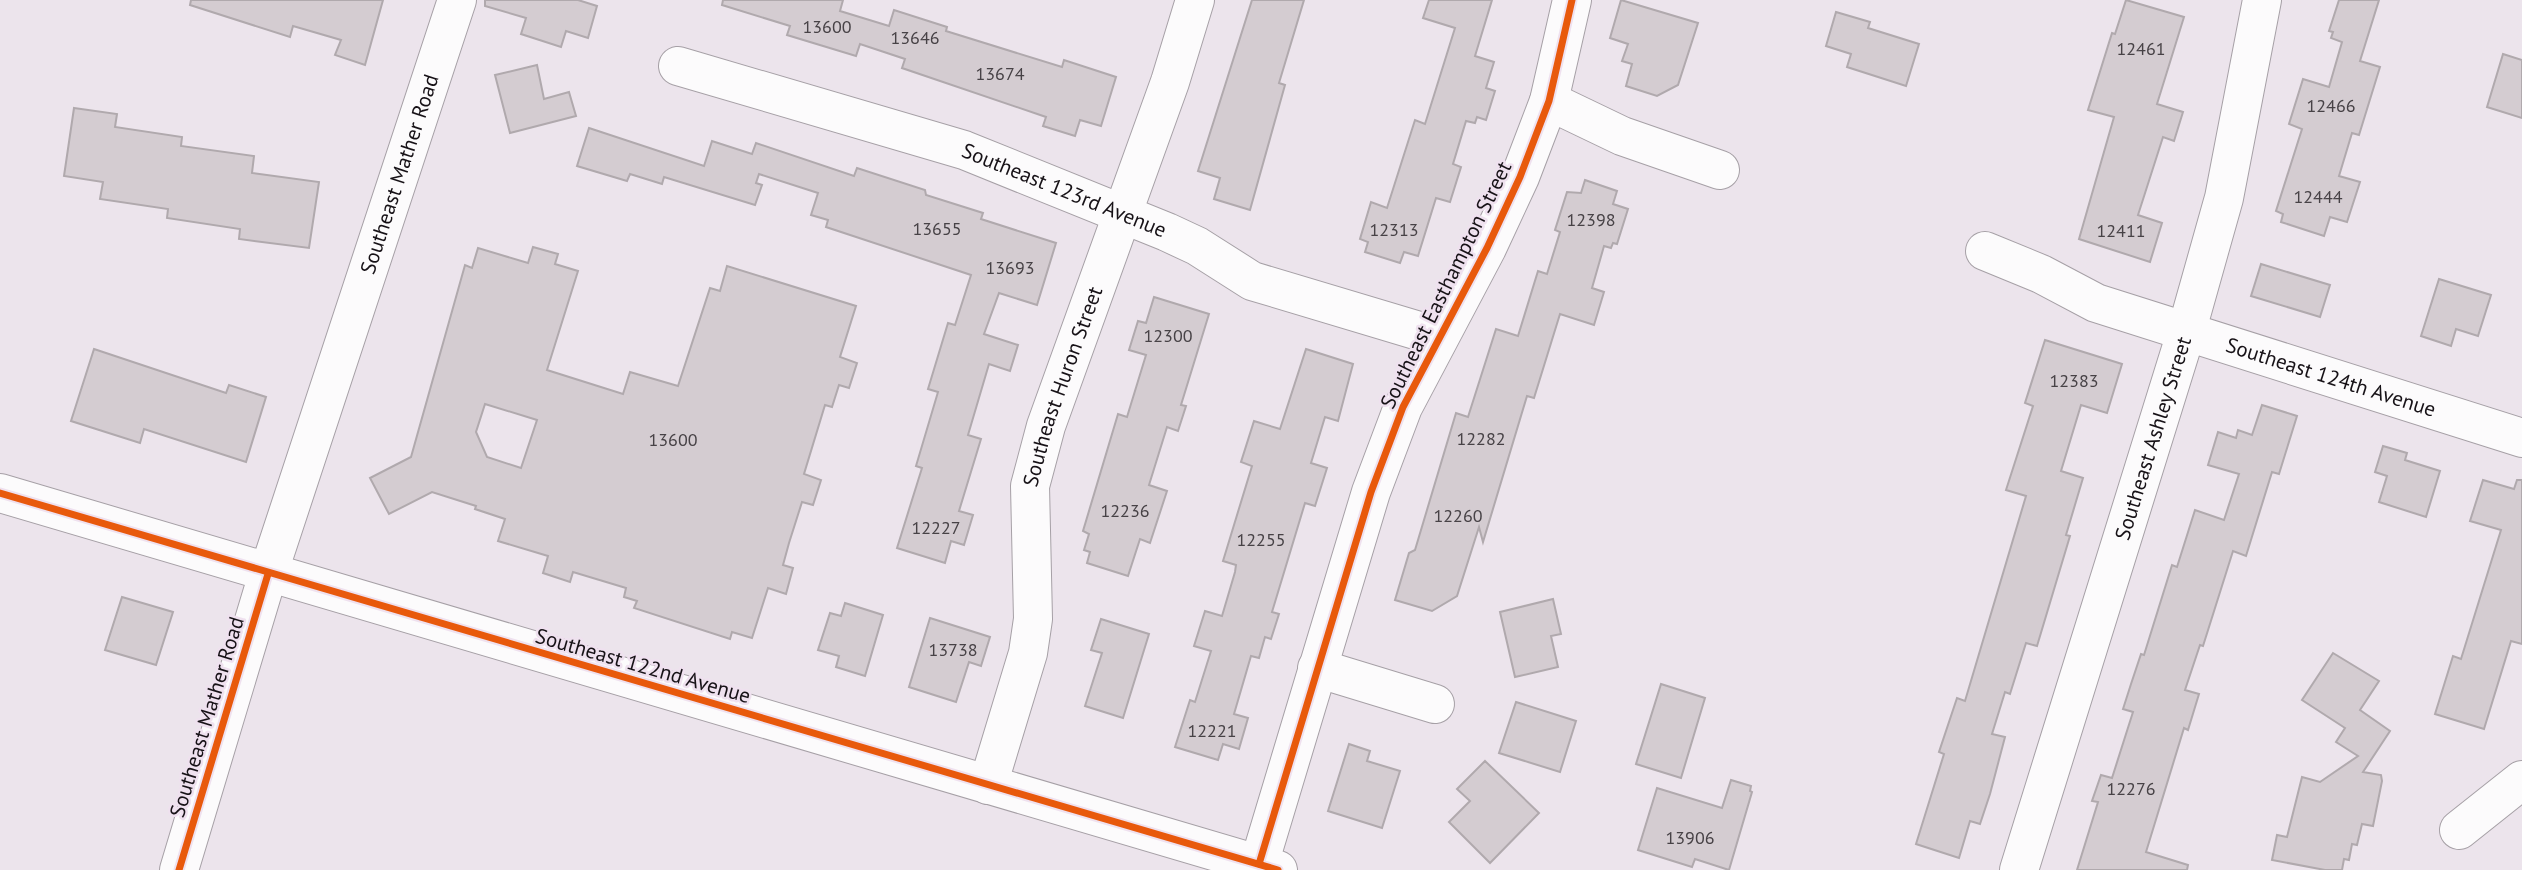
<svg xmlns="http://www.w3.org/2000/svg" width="2522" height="870" font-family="'PT Sans',sans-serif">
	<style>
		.building { fill: #d4ccd1; stroke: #b0a9ad; stroke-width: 2; fill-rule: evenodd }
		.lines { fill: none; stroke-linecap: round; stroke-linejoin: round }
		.minor-casing { stroke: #a6a0a6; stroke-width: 40 }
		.major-casing { stroke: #a6a0a6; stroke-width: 40 }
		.minor { stroke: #fcfbfc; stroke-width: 38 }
		.major { stroke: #fcfbfc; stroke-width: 38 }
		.cycleway-casing { stroke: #efe1ef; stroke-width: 11 }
		.cycleway { stroke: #e8590c; stroke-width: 7 }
		.labels { text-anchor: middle; stroke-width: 5; stroke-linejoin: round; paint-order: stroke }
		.number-label { font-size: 18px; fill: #474246 }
		.street-label { font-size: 21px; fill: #171217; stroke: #efe1ef }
	</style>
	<rect width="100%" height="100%" fill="#ece4ec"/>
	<g class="building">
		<path d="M191,0H383L365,65L335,55L341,40L293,26L290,37L190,5Z"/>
		<path d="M485,0H578L597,6L588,38L566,31L561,47L521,34L526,18L485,6Z"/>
		<path d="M723,0H843L840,11L889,26L894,10L947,27L946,31L1062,67L1064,60L1116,77L1101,126L1080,120L1075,136L1043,126L1046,117L902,68L905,59L860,44L856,56L787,35L790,26L722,5Z"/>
		<path d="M1252,0H1304L1279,83L1285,85L1250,210L1214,199L1220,178L1198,171Z"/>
		<path d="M1429,0H1492L1475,56L1494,62L1486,88L1495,91L1486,120L1477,117L1475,123L1466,121L1453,164L1461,167L1450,202L1436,198L1418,256L1404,252L1400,263L1365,252L1368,242L1360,239L1371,202L1387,208L1415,120L1425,124L1455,28L1423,18Z"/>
		<path d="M1621,0L1698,23L1678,85L1657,96L1626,86L1632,64L1622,61L1628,44L1610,38Z"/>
		<path d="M2126,0L2184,17L2157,104L2183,112L2174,141L2163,137L2138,215L2162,223L2150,262L2079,239L2114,117L2088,110L2112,33L2115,34Z"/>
		<path d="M2339,0H2379L2360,61L2380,67L2359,135L2352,133L2339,176L2360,182L2347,222L2330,217L2324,236L2281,222L2283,214L2276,211L2302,129L2289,124L2303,79L2329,87L2342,42L2331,38L2333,32L2329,31Z"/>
		<path d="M1836,12L1870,22L1868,28L1919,44L1906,86L1847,67L1851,54L1826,46Z"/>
		<path d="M2503,54L2522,60V118L2487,107Z"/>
		<path d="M537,65L544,99L569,92L576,116L510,133L495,75Z"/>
		<path d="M74,108L117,114L115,127L182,137L181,146L254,156L252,173L319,182L309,248L239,239L240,229L167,218L168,209L100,199L103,182L64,176Z"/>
		<path d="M589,128L704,166L712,141L752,154L756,143L854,176L857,168L925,190L926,195L983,213L981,219L1056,243L1037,305L999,293L984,334L1018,345L1010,371L989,364L968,435L981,439L959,511L973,515L964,545L951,541L945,563L897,548L922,468L916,466L938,392L928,389L948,323L955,325L971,275L826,227L828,220L811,215L818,193L759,174L756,183L762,185L755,205L664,177L662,184L630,174L627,181L577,166Z"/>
		<path d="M1585,180L1617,191L1613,204L1628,209L1617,244L1613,243L1611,248L1604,246L1592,288L1604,292L1594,325L1560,314L1534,398L1527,396L1483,542L1479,527L1457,596L1432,611L1395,600L1409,553L1415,550L1456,413L1468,417L1496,329L1518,336L1538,271L1547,274L1560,232L1555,230L1567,192L1581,193Z"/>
		<path d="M533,247L558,254L555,264L578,271L547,370L623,394L630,372L678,386L710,288L720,291L727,266L856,306L840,357L857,363L849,388L839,385L832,407L825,405L804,474L821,480L813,505L802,502L789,543L783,565L793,568L786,594L768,588L752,638L732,632L730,639L634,608L637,601L624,597L626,588L573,572L570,582L543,573L548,556L498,541L505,519L475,509L476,506L432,492L389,514L370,478L411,457L465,265L472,268L478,248L528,263ZM485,404L537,420L521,468L487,457L476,432Z"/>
		<path d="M2261,264L2330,285L2320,317L2251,296Z"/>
		<path d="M2439,279L2491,295L2478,336L2456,329L2451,346L2421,336Z"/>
		<path d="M1154,297L1209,314L1181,405L1186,406L1178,431L1167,427L1149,485L1167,491L1150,543L1140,539L1128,576L1087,563L1090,552L1084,550L1089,534L1083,531L1118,414L1127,417L1146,355L1129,350L1138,321L1146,323Z"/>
		<path d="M2045,340L2122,364L2107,413L2081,405L2061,471L2083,478L2066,535L2070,536L2037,646L2026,643L2010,694L2005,692L1992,734L2005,737L1990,794L1980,824L1970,821L1959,858L1916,844L1944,754L1939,752L1957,698L1965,701L2026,496L2006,490L2033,406L2025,403Z"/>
		<path d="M94,349L226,393L229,385L266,397L246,462L144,429L140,443L71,421Z"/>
		<path d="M1306,349L1353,364L1338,421L1325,417L1311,463L1327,468L1315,506L1305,503L1272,612L1279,614L1271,639L1265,637L1259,658L1251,656L1234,714L1248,718L1239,749L1223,744L1218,760L1175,747L1190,700L1195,702L1211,651L1194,646L1205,611L1222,616L1235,572L1236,565L1223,561L1252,466L1241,462L1254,421L1280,429Z"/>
		<path d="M2262,405L2297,416L2279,474L2272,472L2246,556L2233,551L2203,646L2200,645L2185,690L2199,694L2188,730L2184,728L2146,852L2188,865L2187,870H2077L2098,802L2092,801L2101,775L2112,778L2133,712L2123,709L2131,684L2141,654L2144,655L2172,565L2177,567L2195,510L2224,520L2239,474L2208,465L2218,432L2236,438L2238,430L2252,435Z"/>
		<path d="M2383,446L2407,453L2405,460L2440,471L2426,517L2379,502L2387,476L2375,472Z"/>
		<path d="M2483,480L2514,489L2517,480H2522V644L2511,641L2484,729L2435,714L2453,656L2461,659L2501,530L2470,521Z"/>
		<path d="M122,597L173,612L156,665L105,650Z"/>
		<path d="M1553,599L1561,634L1551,636L1558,667L1515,677L1500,612Z"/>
		<path d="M845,603L883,615L865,676L836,667L839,656L818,650L830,613L841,616Z"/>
		<path d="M930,618L990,637L981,666L969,662L956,702L909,687Z"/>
		<path d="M1101,619L1149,634L1123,718L1085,706L1102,653L1091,650Z"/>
		<path d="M2333,653L2379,681L2360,710L2390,731L2363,772L2381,775L2382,781L2373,826L2362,824L2357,845L2352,844L2349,860L2344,859L2342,870H2325L2272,860L2277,835L2287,837L2302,777L2320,782L2358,756L2336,742L2345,728L2302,700Z"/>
		<path d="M1661,684L1705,698L1681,778L1636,764Z"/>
		<path d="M1516,702L1576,721L1560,772L1499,753Z"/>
		<path d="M1349,744L1370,751L1367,761L1400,771L1382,828L1328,811Z"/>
		<path d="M1485,761L1539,813L1490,863L1449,822L1470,801L1457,789Z"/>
		<path d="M1731,780L1751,786L1750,791L1752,792L1729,870L1695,859L1692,867L1638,850L1657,788L1722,808Z"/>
	</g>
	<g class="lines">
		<g class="minor-casing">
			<g id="minor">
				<path id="s1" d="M678,66L964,150L1167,232L1197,246L1252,281L1439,337"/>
				<path d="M1549,101L1622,136L1720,170"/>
				<path id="s2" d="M1985,251L2041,274L2096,303L2522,438"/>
				<path d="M1317,668L1435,704"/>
				<path id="s3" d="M988,785L1028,653L1033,619L1030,486L1046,426L1170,82L1195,0"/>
				<path d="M2459,830L2522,780"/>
				<path d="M1259,864L1371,492L1403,407L1487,248L1520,177L1549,101L1572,0"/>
				<path id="s4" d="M179,870L268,574L457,0"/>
				<path id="s5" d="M2019,870L2186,333L2224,198L2262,0"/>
			</g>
		</g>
		<g class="major-casing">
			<path id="major" d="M0,493L1278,870"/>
		</g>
		<use href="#minor" class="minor"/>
		<use href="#major" class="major"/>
		<g class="cycleway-casing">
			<g id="cycleway">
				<path d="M0,493L1278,870"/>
				<path d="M1259,864L1371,492L1403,407L1487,248L1520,177L1549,101L1572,0"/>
				<path d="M179,870L268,574"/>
			</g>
		</g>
		<use href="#cycleway" class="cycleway"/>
	</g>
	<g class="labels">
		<g class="number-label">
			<text x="827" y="33">13600</text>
			<text x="915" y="44">13646</text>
			<text x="2141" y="55">12461</text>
			<text x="1000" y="80">13674</text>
			<text x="2331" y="112">12466</text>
			<text x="2318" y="203">12444</text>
			<text x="1591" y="226">12398</text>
			<text x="937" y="235">13655</text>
			<text x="1394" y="236">12313</text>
			<text x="2121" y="237">12411</text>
			<text x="1010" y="274">13693</text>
			<text x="1168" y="342">12300</text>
			<text x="2074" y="387">12383</text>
			<text x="1481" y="445">12282</text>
			<text x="673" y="446">13600</text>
			<text x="1125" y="517">12236</text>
			<text x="1458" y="522">12260</text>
			<text x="936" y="534">12227</text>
			<text x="1261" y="546">12255</text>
			<text x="953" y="656">13738</text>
			<text x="1212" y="737">12221</text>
			<text x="2131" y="795">12276</text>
			<text x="1690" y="844">13906</text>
		</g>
		<g class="street-label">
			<text dy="7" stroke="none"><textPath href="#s4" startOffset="730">Southeast Mather Road</textPath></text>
			<text dy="7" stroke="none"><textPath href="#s1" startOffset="406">Southeast 123rd Avenue</textPath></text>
			<text transform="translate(1446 285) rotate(-64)" y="7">Southeast Easthampton Street</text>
			<text dy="7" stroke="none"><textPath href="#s2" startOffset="369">Southeast 124th Avenue</textPath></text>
			<text dy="7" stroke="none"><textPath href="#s3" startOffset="410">Southeast Huron Street</textPath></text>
			<text dy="7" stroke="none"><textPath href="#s5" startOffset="452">Southeast Ashley Street</textPath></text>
			<text transform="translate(643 666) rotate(16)" y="7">Southeast 122nd Avenue</text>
			<text transform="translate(207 717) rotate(-73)" y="7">Southeast Mather Road</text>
		</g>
	</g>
</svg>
